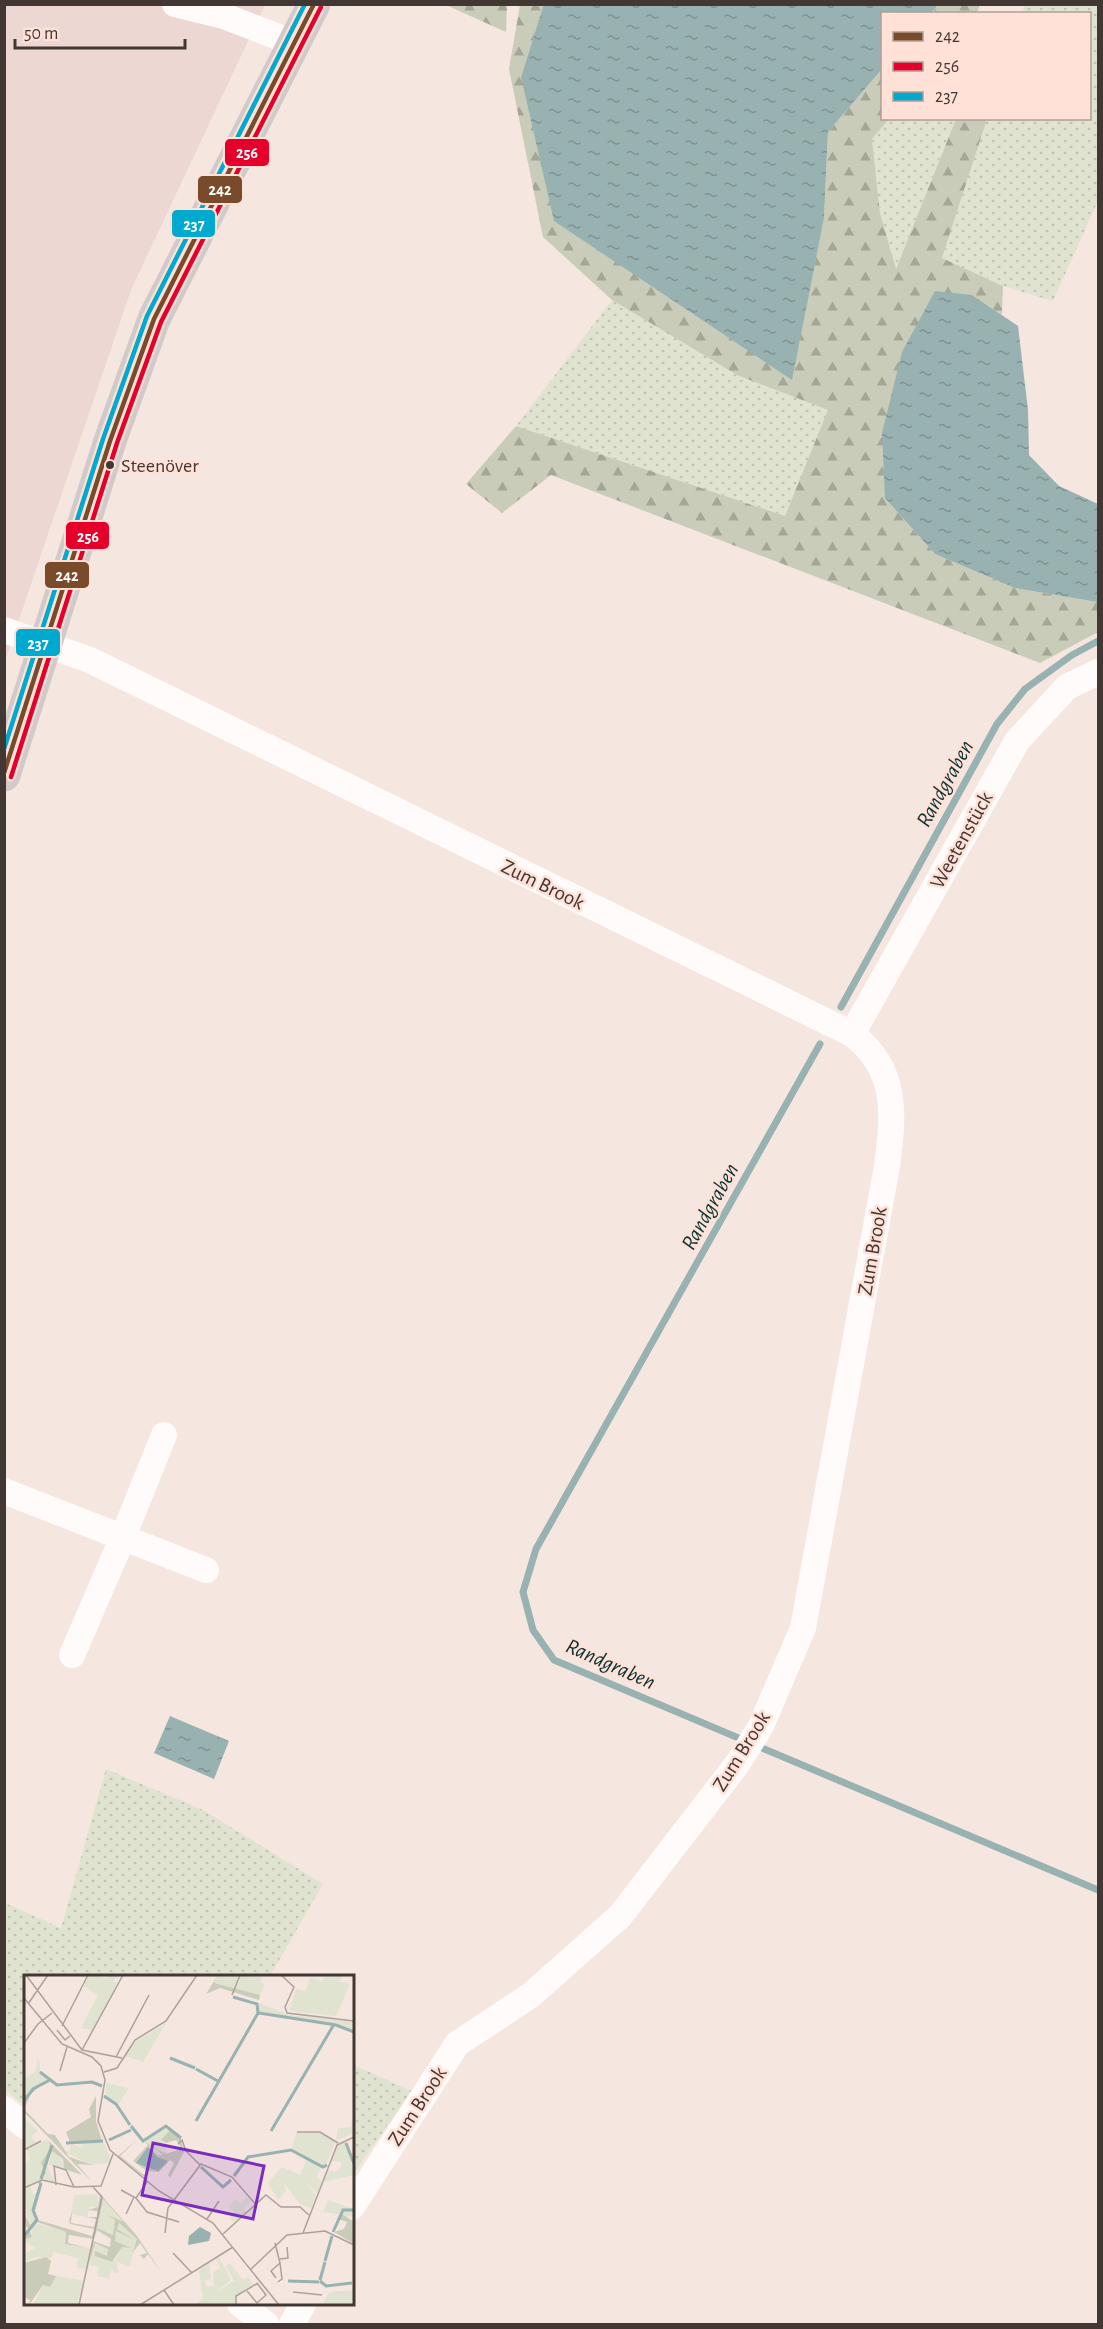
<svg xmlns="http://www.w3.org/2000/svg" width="1103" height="2329" font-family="'Alegreya Sans',sans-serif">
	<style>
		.commercial { fill: #edd7d3 }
		.grass { fill: url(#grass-dots) }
		.forest { fill: url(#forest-firs) }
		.water { fill: url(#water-ripples) }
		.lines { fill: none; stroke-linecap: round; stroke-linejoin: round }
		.stream { stroke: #98b2b1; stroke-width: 7 }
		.minor { stroke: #fefbfa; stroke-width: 26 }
		.secondary { stroke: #d1cac9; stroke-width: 33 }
		.bus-1-casing { stroke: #ffe1d7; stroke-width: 9 }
		.bus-2-casing { stroke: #ffe1d7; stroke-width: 9 }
		.bus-3-casing { stroke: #ffe1d7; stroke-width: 9 }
		.bus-1 { stroke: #7a4b2a; stroke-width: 4.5 }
		.bus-2 { stroke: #e4002b; stroke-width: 4.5 }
		.bus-3 { stroke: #00a9ce; stroke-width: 4.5 }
		.bus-dot { fill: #423732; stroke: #ffe1d7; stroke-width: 2 }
		.labels { text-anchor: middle; stroke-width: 5; stroke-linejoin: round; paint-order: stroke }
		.bus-label { font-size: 20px; fill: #423732; stroke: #ffe1d7; text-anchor: start }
		.street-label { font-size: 21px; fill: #423732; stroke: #ffe1d7 }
		.water-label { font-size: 22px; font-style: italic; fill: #043335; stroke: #ffe1d7 }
		.inset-river { fill: none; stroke: #98b2b1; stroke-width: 3 }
		.inset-road { fill: none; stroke: #aea09a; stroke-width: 1.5 }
		.view { fill: #7b2cbf; fill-opacity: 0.15; stroke: #7b2cbf; stroke-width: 3 }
		.inset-edge { fill: none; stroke: #423732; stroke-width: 3 }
		.line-badge { stroke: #ffe1d7; stroke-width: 2 }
		.badge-label { font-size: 16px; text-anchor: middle; font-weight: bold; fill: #fff }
	</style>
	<defs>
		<pattern id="grass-dots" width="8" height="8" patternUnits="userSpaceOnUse" patternTransform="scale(1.5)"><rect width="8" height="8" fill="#dfe3d0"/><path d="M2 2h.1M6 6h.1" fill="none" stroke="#c1c3b3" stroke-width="1.8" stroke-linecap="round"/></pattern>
		<pattern id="forest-firs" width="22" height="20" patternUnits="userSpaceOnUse" patternTransform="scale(1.5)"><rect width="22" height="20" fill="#c8ccb8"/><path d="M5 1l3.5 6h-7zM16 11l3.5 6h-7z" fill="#a4a696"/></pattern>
		<pattern id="water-ripples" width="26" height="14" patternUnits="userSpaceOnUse" patternTransform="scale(1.5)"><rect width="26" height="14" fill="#98b2b1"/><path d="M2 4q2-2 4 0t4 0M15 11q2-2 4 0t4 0" fill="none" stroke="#7e9291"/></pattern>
	</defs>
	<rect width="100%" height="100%" fill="#f6e6e0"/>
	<path class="commercial" d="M5,5H265L131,290L5,661Z"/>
	<g class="grass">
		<path d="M1025,5H1098V201L1053,301L1003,286L942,258L987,119L1090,118V14L1022,13Z"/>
		<path d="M889,119H956L895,271L880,213L872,138Z"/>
		<path d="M612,300L737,375L829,409L785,516L516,426Z"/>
		<path d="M106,1769L203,1810L323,1884L270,1976H26L25,2106L5,2090V1903L61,1928Z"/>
		<path d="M353,2065L412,2091L353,2174Z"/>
	</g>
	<g class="forest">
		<path d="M446,5H505L507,6L506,32Z"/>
		<path d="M520,5H544L521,77L791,379L824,218L828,132L882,69V118L889,119L872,139L880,213L896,269L956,119H987L942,258L1003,286L1002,315L972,295L885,498L935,554L1015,588L1097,602L1098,597V632L1040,663L551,475L502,513L466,484L516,426L785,516L828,410L737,375L612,300L543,237L509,69Z"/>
		<path d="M938,5H980L977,13L931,14Z"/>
	</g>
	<g class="water">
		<path d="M544,4L938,5L931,13L882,14V69L828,132L824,218L792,380L554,221L521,77Z"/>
		<path d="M935,291L972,295L1018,326L1028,410L1029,455L1059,486L1098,504L1097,602L1015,588L935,554L885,498L882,433L902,352Z"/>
		<path d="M170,1716L229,1741L214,1779L154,1753Z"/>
	</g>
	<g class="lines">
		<g class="stream">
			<path d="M841,1007L997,724L1025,689L1072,655L1098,641"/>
			<path d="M820,1044L536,1549L523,1592L533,1630L554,1660L1098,1890"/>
		</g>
		<g class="minor">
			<path d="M175,4L224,16L294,43"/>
			<path d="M4,630L90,660L852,1034C898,1069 894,1114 887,1166L803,1628L761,1726L738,1763L620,1916L531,1995L457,2044L352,2207"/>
			<path d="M852,1034L1017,741L1067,687L1098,672"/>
			<path d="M4,1491L206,1570"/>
			<path d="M72,1655L123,1537L164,1435"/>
			<path d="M4,2109L26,2127"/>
			<path d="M240,2304L266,2324"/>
			<path d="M292,2324L303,2304"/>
		</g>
		<path class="secondary" d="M4,775L110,441L154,319L314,4"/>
		<g class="bus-1-casing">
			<path id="bus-1" d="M4,773L110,441L154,319L314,4"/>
		</g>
		<g class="bus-2-casing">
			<path id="bus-2" d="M11,777L117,443L161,322L321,7"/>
		</g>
		<g class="bus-3-casing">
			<path id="bus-3" d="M4,749L103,439L147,316L305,4"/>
		</g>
		<use href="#bus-1" class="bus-1"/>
		<use href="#bus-2" class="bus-2"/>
		<use href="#bus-3" class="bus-3"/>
	</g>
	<circle class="bus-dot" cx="110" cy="465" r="5"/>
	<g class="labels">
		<g class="bus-label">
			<text x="121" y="472">Steenöver</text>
		</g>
		<g class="street-label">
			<text transform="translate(961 840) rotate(-61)" y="7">Weetenstück</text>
			<text transform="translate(543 884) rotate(26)" y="7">Zum Brook</text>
			<text transform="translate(872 1251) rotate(-80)" y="7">Zum Brook</text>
			<text transform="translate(741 1751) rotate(-58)" y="7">Zum Brook</text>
			<text transform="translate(417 2106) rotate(-57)" y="7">Zum Brook</text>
		</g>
		<g class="water-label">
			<text transform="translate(944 783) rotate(-61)" y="8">Randgraben</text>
			<text transform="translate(709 1206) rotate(-61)" y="8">Randgraben</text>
			<text transform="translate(611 1663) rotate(24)" y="8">Randgraben</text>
		</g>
	</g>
	<g transform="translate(24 1975)">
		<rect width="330" height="330" fill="#f6e6e0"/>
		<path d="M65,0L86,4L81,0H98L89,5L93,9L68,55L57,53L74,20L60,11ZM194,0H215L209,14L190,8ZM217,0L238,2L236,7L241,9L236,20L211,15ZM301,0H319L315,7L326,9L312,41L265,36L272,14L282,16L286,3L298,6ZM235,28L266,40L330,47V56L312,49L234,37ZM142,48L119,87L101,81L111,67ZM13,85L16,86V99L24,105L0,124V104L12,96ZM82,108L105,113L94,130L82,122ZM330,136V159L312,165L314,153L327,152ZM0,143L14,156L7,162L12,168L0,174ZM141,153L147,154L137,165L143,173L140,178L126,171L140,180H133L121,167ZM295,157L311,167L301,192L268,174L272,158ZM23,164L27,172L19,185L17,205L0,212L2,187L6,184L3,175ZM61,166L79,167L86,182L85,188L69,190L40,177L46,176L47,169L57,173ZM322,166L330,200L299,207L304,195L312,197L317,192V187L307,186L313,170ZM27,176L33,177L40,191V194L22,189L31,207L18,204L20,190L22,189L25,188ZM283,184L297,192L292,203L298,206L293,218L280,206L292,220L287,233L277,230L259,207L262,216L254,225L244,208L258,192L276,200ZM7,212L8,219L14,218L9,235L11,244L4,250L0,214ZM74,219V232H66L63,242L47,239L50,220ZM222,222L227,227L220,233L223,237L210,248L206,244L210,237L204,233L211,224L217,229ZM79,223L101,248L86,242L91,245L90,260L73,253ZM304,225L330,234V242L299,237ZM10,248L42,257L41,269L67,274L64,295L53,293L54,283L29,277L28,283L11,282L0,288V279L11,273L0,266L7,262ZM94,248L114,264L105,292L92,286L95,298H90L88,293L85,304L73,301L75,292L66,290L71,268L84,273L83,281L71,278V281L91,286L98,272L106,273L91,266L92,256L111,265L93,254ZM195,282L207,305L191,318L210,306L202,291L206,288L219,305L224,302L229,309L211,321V330H191L190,321V330H171L179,324L175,295L185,288L187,304L181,305L182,312L190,311L189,297L196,293L192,284ZM32,301L60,306L53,330H9L19,310L26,312ZM330,315L328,330L299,329L305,317Z" fill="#dfe3d0"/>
		<path d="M194,0L190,8L236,20L235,25L196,13L182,19ZM20,106L6,120L0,134L24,159L31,160L45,182L69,190L53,189L68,207L0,137V124L1,121ZM72,121V146L78,166L46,167L42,157L67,142L65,134ZM147,154L156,160L160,177L146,203L144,200L150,188L146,185L135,197L125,196L120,202L94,181L114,164L96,181L120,200L123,196L109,186L124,170L121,167L126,170L125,172L134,180H139L127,170L140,178L143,176L141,179L158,174L152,165L142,168L137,165ZM24,165L58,200L40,194L39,184L28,176L20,190L22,198L17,205L20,196L17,188L27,172ZM18,205L17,214L11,236L14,245L68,261L70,254L46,249L45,245L48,237L47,248L70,252L72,244L63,242H73V236L64,235L74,232L76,219L71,213L113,261L138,298L124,279L120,284L116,280L123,278L116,268L109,277L113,264L95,248L93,254L111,265L92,256L91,266L107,273L98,272L88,287L71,281V276L83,281L84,274L71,268L65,290L69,266L86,272L87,264L73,255L70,264L45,260L44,268L64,273L41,269L42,257L13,247L6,256L8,262L0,265L5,253L2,252L0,239L6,250L11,244L9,235L17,211L13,207ZM79,224L100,247L83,240L91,245L89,260L73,253ZM317,238L330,247V269L310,257L320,254L323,247L314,244ZM22,282L27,286L24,299L32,301L26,312L19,310L5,330L6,325L0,322V288Z" fill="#c8ccb8" fill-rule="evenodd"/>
		<path d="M124,172L133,182L144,186L134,196L112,188ZM176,252L187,258L185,266L164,270L165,261Z" fill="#98b2b1"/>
		<path class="inset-river" d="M235,38L312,50L330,57M146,83L171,93M172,94L194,106M16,97L33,110L68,107L78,111M80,121L92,129L106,150M0,126L9,114L26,105M172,146L234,38L233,29L209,22M107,151L119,166L142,151L157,163M247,156L309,51M85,165L107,155M42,168L79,166M322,168L330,189M177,192L199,212L207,205M210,201L224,182L267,175L299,192L303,190M17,204L28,170M309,257L319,235H330M0,261L13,245L9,235L17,208M301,286L308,261M296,305L301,287M264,306L295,307M296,306L302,311L328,308"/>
		<path class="inset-road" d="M2,0L58,75L98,83M257,0L270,12L261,32L263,38L330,46M208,20L216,0M0,23L38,69L68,82L77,91L81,105L74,146L86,175L135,216L189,248L255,330M4,29L24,0M38,51L64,0M33,55L41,65L46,61M0,68L14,49L28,38M58,75L99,0M92,82L125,20M36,96L43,72M80,97L93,93L111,65L142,46L173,0M273,157H296L314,168M154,169L158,165L162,176L176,190M0,175L17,166M0,185V211M32,210L30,191L42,195L50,212M0,213L18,205L50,212L77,211L89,179M97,215L112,223L123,237L155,247M112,223L123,207M102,239L110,222M183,244L195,226M141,258L144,233L177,189L208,202L233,231M279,258L313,170L330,162M199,259L242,220L257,232H276L285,240M251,268L256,288L247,296L252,303M149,278L168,298M256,284L264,283L263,272M227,294L263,260L301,256L330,270M254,307L258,304L256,288M140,315L150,330M223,316L233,328L242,320L233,308M269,317L298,320M55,330L78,222L69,212M116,330L209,272M212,330V321L234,308"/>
		<path class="view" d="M129,168L240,191L229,244L118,220Z"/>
		<rect width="330" height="330" class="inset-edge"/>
	</g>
	<g class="line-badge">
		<rect x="224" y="138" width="46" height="29" rx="6" fill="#e4002b"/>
		<rect x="197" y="175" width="46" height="29" rx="6" fill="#7a4b2a"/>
		<rect x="171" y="209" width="45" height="29" rx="6" fill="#00a9ce"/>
		<rect x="65" y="521" width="45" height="29" rx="6" fill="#e4002b"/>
		<rect x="44" y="561" width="46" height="28" rx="6" fill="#7a4b2a"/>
		<rect x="15" y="628" width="46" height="29" rx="6" fill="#00a9ce"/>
	</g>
	<g class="badge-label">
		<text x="247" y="158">256</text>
		<text x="220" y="195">242</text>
		<text x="194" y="230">237</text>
		<text x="88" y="542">256</text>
		<text x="67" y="581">242</text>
		<text x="38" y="649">237</text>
	</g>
	<rect width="1103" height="2329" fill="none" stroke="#423732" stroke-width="12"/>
	<rect x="881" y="12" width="210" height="108" fill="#ffe1d7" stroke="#b39d95" stroke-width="1.5"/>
	<rect x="893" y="32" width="30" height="9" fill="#7a4b2a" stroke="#b39d95" stroke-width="1.5"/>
	<text x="935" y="42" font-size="18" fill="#423732">242</text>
	<rect x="893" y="62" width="30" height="9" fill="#e4002b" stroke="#b39d95" stroke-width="1.5"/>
	<text x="935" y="72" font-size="18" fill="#423732">256</text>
	<rect x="893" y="92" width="30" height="9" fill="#00a9ce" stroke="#b39d95" stroke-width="1.5"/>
	<text x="935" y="102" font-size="18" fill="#423732">237</text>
	<path d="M15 39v9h170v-9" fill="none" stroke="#423732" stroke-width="3"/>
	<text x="24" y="39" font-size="18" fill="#423732" stroke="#ffe1d7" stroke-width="4.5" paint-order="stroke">50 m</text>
</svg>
